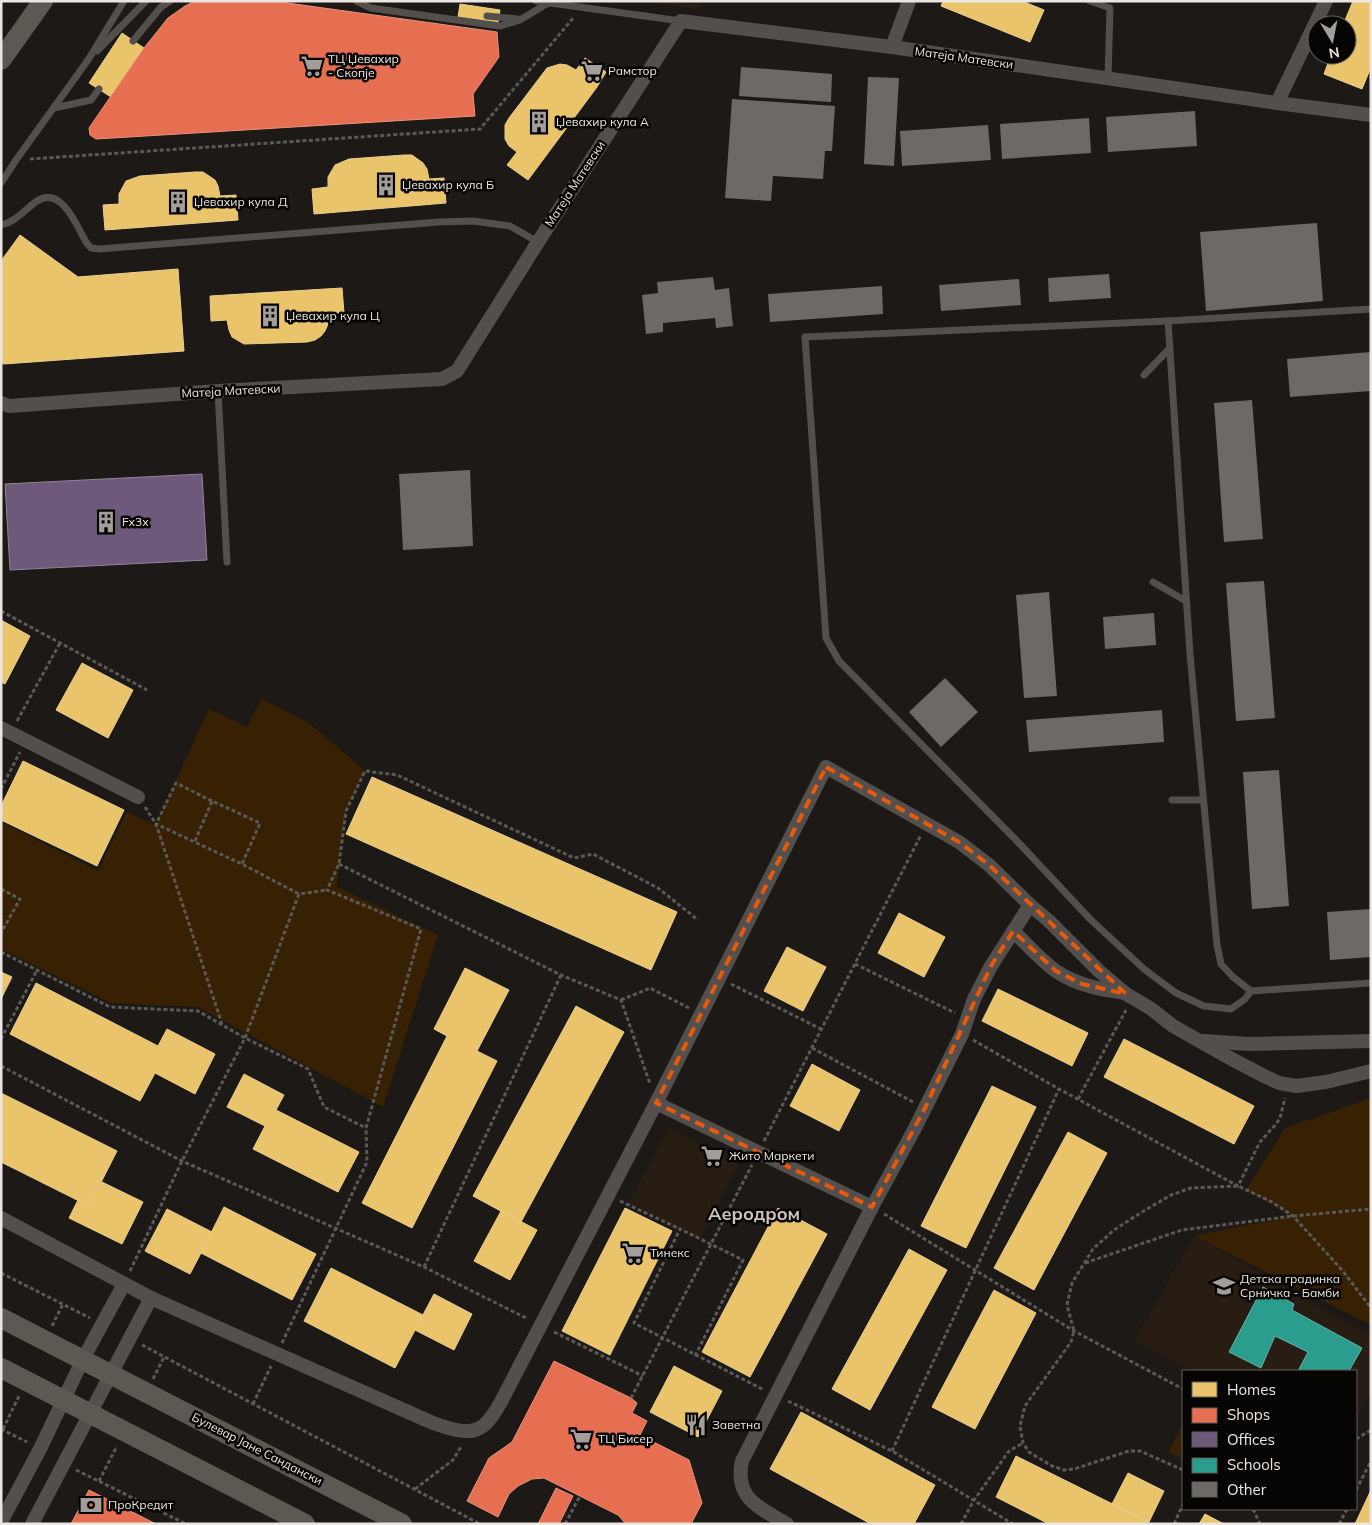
<svg xmlns="http://www.w3.org/2000/svg" width="1372" height="1525" font-family="Mulish,sans-serif">
	<style>
		.built { fill: #271d13 }
		.green { fill: #382103 }
		.homes { fill: #e9c46a; stroke: #eace8e }
		.shops { fill: #e76f51; stroke: #e8937c }
		.offices { fill: #6d597a; stroke: #938399 }
		.schools { fill: #2a9d8f; stroke: #64b3a8 }
		.building { fill: #6c6966 }
		.lines { fill: none; stroke-linecap: round; stroke-linejoin: round }
		.path { stroke: #5b5957; stroke-width: 3; stroke-dasharray: 4 2.5; stroke-linecap: butt }
		.lane { stroke: #524f4c; stroke-width: 7 }
		.street { stroke: #524f4c; stroke-width: 14 }
		.secondary { stroke: #5d5852; stroke-width: 20 }
		.marked { fill: none; stroke: #e8590c; stroke-width: 4; stroke-dasharray: 10 6; stroke-linejoin: round }
		.labels { text-anchor: middle; stroke-width: 5; stroke-linejoin: round; paint-order: stroke }
		.street-label { font-size: 12px; fill: #ebe6e1; stroke: #070503 }
		.poi-label { font-size: 12px; fill: #ebe6e1; stroke: #070503; text-anchor: start }
		.district-label { font-size: 18px; font-weight: bold; fill: #cec4bb; stroke: #070503 }
	</style>
	<rect width="100%" height="100%" fill="#1c1916"/>
	<g class="built">
		<path d="M644,1H703L700,10Z"/>
		<path d="M669,1127L739,1163L700,1240L629,1202Z"/>
		<path d="M1194,1236L1371,1336V1392L1356,1419V1371H1193L1134,1341Z"/>
	</g>
	<g class="green">
		<path d="M261,699L309,723L365,771L346,811L341,841L337,887L438,935L383,1107L198,1007L111,1003L1,949V822L98,871L127,812L249,867L156,824L209,709L247,727Z"/>
		<path d="M1371,1098V1209L1325,1213L1371,1210V1325L1194,1236L1292,1216L1246,1190L1285,1128Z"/>
		<path d="M1183,1423V1459L1169,1452Z"/>
	</g>
	<g class="homes">
		<path d="M943,1H1022L1044,10L1030,42L941,6Z"/>
		<path d="M1353,1H1371V67L1362,89L1324,74L1331,55H1347V25H1343Z"/>
		<path d="M460,4L500,10L498,23L458,17Z"/>
		<path d="M122,33L144,48L111,97L89,83Z"/>
		<path d="M585,58L606,72L597,87L528,180L507,165L517,152L509,146L505,139V125L509,118L547,68L560,64L567,65L576,70Z"/>
		<path d="M404,155H412L423,163L427,169L429,179L444,178L446,203L314,214L312,189L328,187V177L335,165L349,159Z"/>
		<path d="M195,172H203L215,180L218,186L220,196L236,195L238,220L105,230L103,205L119,204V194L126,181L140,176Z"/>
		<path d="M20,235L78,277L178,269L184,351L4,364L1,363V261Z"/>
		<path d="M342,288L344,313L328,314V324L325,331L321,336L315,340L307,342L244,344L232,337L229,330L227,320L211,321L210,296Z"/>
		<path d="M1,620L30,636L5,684L1,682Z"/>
		<path d="M82,663L133,690L108,738L56,710Z"/>
		<path d="M23,761L124,810L97,866L1,820V806Z"/>
		<path d="M372,777L677,912L651,970L346,834Z"/>
		<path d="M899,913L945,937L924,977L878,953Z"/>
		<path d="M787,947L826,967L803,1011L764,991Z"/>
		<path d="M465,968L509,990L477,1051L497,1061L412,1228L362,1203L447,1036L434,1029Z"/>
		<path d="M1,972L12,977L1,999Z"/>
		<path d="M36,983L158,1046L167,1029L215,1054L195,1094L155,1073L140,1101L10,1034Z"/>
		<path d="M998,989L1088,1033L1072,1066L982,1021Z"/>
		<path d="M576,1006L624,1032L521,1222L473,1196Z"/>
		<path d="M1124,1039L1254,1106L1234,1144L1104,1077Z"/>
		<path d="M812,1064L860,1090L839,1131L790,1106Z"/>
		<path d="M244,1074L284,1095L276,1110L359,1152L338,1192L253,1149L265,1126L227,1107Z"/>
		<path d="M992,1086L1036,1107L966,1248L921,1226Z"/>
		<path d="M1,1093L117,1151L89,1206L1,1162Z"/>
		<path d="M1068,1132L1107,1153L1034,1290L994,1268Z"/>
		<path d="M102,1182L143,1202L122,1244L69,1218L78,1200L89,1206Z"/>
		<path d="M224,1207L316,1254L292,1300L201,1253Z"/>
		<path d="M625,1208L672,1231L610,1355L562,1331Z"/>
		<path d="M778,1208L827,1234L750,1377L702,1352Z"/>
		<path d="M167,1209L212,1232L190,1274L145,1251Z"/>
		<path d="M501,1211L537,1230L510,1280L474,1261Z"/>
		<path d="M909,1249L947,1270L870,1410L832,1389Z"/>
		<path d="M331,1268L423,1315L395,1368L304,1321Z"/>
		<path d="M994,1290L1036,1313L975,1429L932,1407Z"/>
		<path d="M434,1294L472,1314L454,1350L415,1330Z"/>
		<path d="M674,1366L722,1391L698,1437L650,1412Z"/>
		<path d="M801,1412L935,1485L914,1524H871L770,1469Z"/>
		<path d="M1016,1456L1149,1522L1148,1524H1049L996,1497Z"/>
		<path d="M1128,1473L1164,1491L1149,1522L1112,1504Z"/>
		<path d="M1371,1490V1524H1355Z"/>
		<path d="M1205,1514L1224,1524H1199Z"/>
	</g>
	<g class="shops">
		<path d="M195,1H273L497,32L499,57L473,94L475,116L96,139L90,135L89,128L144,48L168,18L185,6Z"/>
		<path d="M554,1361L631,1398L637,1403L632,1413L647,1421L640,1435L689,1460L702,1503L691,1524H626L618,1515L544,1478L532,1479L518,1486L509,1494L498,1517L467,1501L489,1458L512,1442Z"/>
		<path d="M556,1488L573,1496L559,1524H538Z"/>
		<path d="M89,1490L156,1524H71Z"/>
	</g>
	<path class="offices" d="M202,474L207,560L10,570L5,484Z"/>
	<path class="schools" d="M1263,1287L1294,1304L1292,1310L1362,1348L1349,1371H1298L1308,1352L1275,1336L1261,1368L1229,1352Z"/>
	<g class="building">
		<path d="M741,67L832,74L831,102L739,96Z"/>
		<path d="M868,77L899,78L894,166L864,164Z"/>
		<path d="M732,99L835,106L832,151H825L823,179L773,176L771,201L725,198Z"/>
		<path d="M1195,111L1197,146L1108,152L1106,117Z"/>
		<path d="M1089,118L1091,153L1002,159L1000,124Z"/>
		<path d="M988,125L991,160L902,166L900,131Z"/>
		<path d="M1317,223L1323,301L1206,311L1200,232Z"/>
		<path d="M1109,274L1111,298L1049,302L1048,278Z"/>
		<path d="M713,277L715,290L729,288L733,326L716,328L715,318L663,323V332L646,334L642,295L658,293L657,282Z"/>
		<path d="M1019,279L1021,305L941,311L939,285Z"/>
		<path d="M882,286L883,314L770,322L768,294Z"/>
		<path d="M1371,352V391L1290,397L1287,359Z"/>
		<path d="M1252,400L1263,539L1224,542L1214,403Z"/>
		<path d="M470,470L473,546L403,550L399,474Z"/>
		<path d="M1264,581L1275,718L1236,721L1226,583Z"/>
		<path d="M1049,592L1057,696L1024,698L1016,595Z"/>
		<path d="M1154,613L1156,645L1105,649L1103,617Z"/>
		<path d="M945,678L978,712L941,747L909,712Z"/>
		<path d="M1162,710L1164,742L1029,752L1026,720Z"/>
		<path d="M1279,770L1289,906L1252,909L1243,772Z"/>
		<path d="M1371,909V957L1330,960L1327,912Z"/>
	</g>
	<g class="lines">
		<g class="path">
			<path d="M30,159L480,129L574,17"/>
			<path d="M1,611L147,690"/>
			<path d="M17,721L60,643"/>
			<path d="M1,789L20,752"/>
			<path d="M212,801L176,783L156,824L242,864L299,894"/>
			<path d="M145,807L156,824L222,1024"/>
			<path d="M195,841L212,801L260,823L242,864"/>
			<path d="M339,864L561,975L621,1000L650,1084"/>
			<path d="M1,889L20,899L1,933"/>
			<path d="M1,952L110,1007L198,1011L245,1038L308,1069L324,1107L366,1128"/>
			<path d="M855,964L955,1013"/>
			<path d="M731,984L821,1029"/>
			<path d="M621,1000L650,988L689,1008"/>
			<path d="M1,1039L37,970"/>
			<path d="M973,1040L1059,1089L1238,1186L1260,1142L1276,1124L1280,1118L1285,1098"/>
			<path d="M812,1048L913,1102"/>
			<path d="M1,1066L182,1161L424,1267L528,1319"/>
			<path d="M1078,1099L1126,1010"/>
			<path d="M764,1141L921,835"/>
			<path d="M620,1201L680,1229"/>
			<path d="M884,1214L1074,1331L1183,1389"/>
			<path d="M1085,1263L1182,1230L1293,1216L1371,1209"/>
			<path d="M424,1267L561,975"/>
			<path d="M130,1271L182,1161L245,1038L299,894L327,890"/>
			<path d="M1,1273L90,1318"/>
			<path d="M52,1326L63,1304"/>
			<path d="M554,1332L643,1376"/>
			<path d="M282,1343L367,1162L366,1128L421,929L327,890L339,864L346,811L365,771L397,775L574,858L593,854L658,888L698,920"/>
			<path d="M142,1345L480,1524"/>
			<path d="M695,1356L743,1260L680,1229L634,1323L764,1390"/>
			<path d="M153,1379L164,1357"/>
			<path d="M631,1398L752,1165"/>
			<path d="M788,1401L892,1451L1013,1524"/>
			<path d="M253,1404L271,1366"/>
			<path d="M1,1429L27,1442"/>
			<path d="M3,1429L19,1396"/>
			<path d="M1356,1439L1371,1430"/>
			<path d="M892,1451L1059,1089"/>
			<path d="M76,1470L186,1524"/>
			<path d="M1183,1470L1140,1451H1129L1074,1469L1064,1470L1052,1466L1029,1452L1023,1443L1020,1426L1025,1406L1071,1342L1074,1331L1067,1305L1072,1283L1093,1249L1114,1230L1142,1212L1171,1195L1191,1188L1238,1186L1272,1202L1293,1216L1342,1270L1371,1308"/>
			<path d="M99,1481L117,1446"/>
			<path d="M415,1489L453,1460L462,1445"/>
			<path d="M1356,1490L1371,1461"/>
			<path d="M1253,1509L1260,1524"/>
			<path d="M565,1524L580,1496"/>
			<path d="M961,1524L974,1500L1009,1451L1023,1443"/>
			<path d="M1174,1524L1183,1504"/>
			<path d="M1339,1524L1347,1509"/>
		</g>
		<g class="lane">
			<path d="M356,1L371,8L500,26L520,20L548,3"/>
			<path d="M536,1L681,21"/>
			<path d="M1090,1L1110,8L1108,79"/>
			<path d="M487,16L517,19"/>
			<path d="M133,41L161,7L170,1"/>
			<path d="M97,51L146,1"/>
			<path d="M54,108L91,100L99,89"/>
			<path d="M1,183L16,160L88,60L124,1"/>
			<path d="M1,225C16,222 25,209 37,201C61,185 77,226 86,242L91,248L99,249L439,222L473,221L510,226L538,242"/>
			<path d="M1168,321L1190,654L1217,945L1221,964L1233,977L1251,991L1371,983"/>
			<path d="M1144,375L1170,348"/>
			<path d="M218,391L227,562"/>
			<path d="M1153,582L1186,601"/>
			<path d="M1172,800H1203"/>
			<path d="M1251,991L1245,999L1231,1009L1204,1006L1176,993L1144,969L1090,919L1016,840L839,661L826,638L805,337L1168,321L1371,309"/>
		</g>
		<g class="street">
			<path d="M892,47L909,1"/>
			<path d="M1277,103L1326,1"/>
			<path d="M1,403L9,406L218,391L442,379L457,371L538,242L681,21L892,47L1277,103L1371,115"/>
			<path d="M1,728L138,797"/>
			<path d="M1030,905L1049,921L1099,971L1126,994L1150,1008L1173,1026L1226,1056L1264,1076L1279,1083L1296,1086L1326,1082L1371,1071"/>
			<path d="M1013,931C1027,944 1040,960 1056,971C1076,985 1101,990 1125,993"/>
			<path d="M1204,1041L1249,1044L1371,1041"/>
			<path d="M656,1103L872,1207"/>
			<path d="M1,1218L151,1298L433,1423C475,1438 484,1434 504,1396L656,1103L826,767L959,842L989,865L1030,905L991,966L974,999L962,1034L914,1130L872,1207L742,1461C734,1499 759,1507 787,1524"/>
			<path d="M1,1522L40,1449L83,1359L124,1284"/>
			<path d="M32,1524L151,1298"/>
		</g>
		<g class="secondary">
			<path d="M1,60L43,1"/>
			<path d="M1,1318L402,1524"/>
			<path d="M1,1368L305,1524"/>
		</g>
	</g>
	<path class="marked" d="M826,767L959,842L989,865L1126,994L1082,984L1056,971L1013,931L991,966L925,1108L872,1207L656,1103Z"/>
	<defs>
		<g id="supermarket-bare" transform="scale(1.725)"><path d="M-6-5.5h2.5l.6 2H6L4.5 2H-2.5L-4.4-4H-6ZM-1.5 3.2a1.3 1.3 0 1 0 .1 0ZM3 3.2a1.3 1.3 0 1 0 .1 0Z" fill="#a39e9a" stroke="#070503" stroke-width="2.5" paint-order="stroke"/></g>
		<g id="building-bare" transform="scale(1.725)"><path d="M-4-6H4V6H1V3H-1V6H-4ZM-2.5-4.3h1.7v1.8h-1.7ZM.8-4.3h1.7v1.8H.8ZM-2.5-1h1.7V.8h-1.7ZM.8-1h1.7V.8H.8Z" fill="#a39e9a" stroke="#070503" stroke-width="2.5" paint-order="stroke"/></g>
		<g id="school-bare" transform="scale(1.725)"><path d="M0-5L7-2L0 1L-7-2ZM-4 1L0 2.5L4 1V4Q0 6-4 4Z" fill="#a39e9a" stroke="#070503" stroke-width="2.5" paint-order="stroke"/></g>
		<g id="restaurant-bare" transform="scale(1.725)"><path d="M-5-6h1v4h1v-4h1v4h1v-4h1v5L-1.5 .5V6h-2V.5L-5-1ZM5-6V6H3V1.5H1.5Q1.5-4 5-6Z" fill="#a39e9a" stroke="#070503" stroke-width="2.5" paint-order="stroke"/></g>
		<g id="bank-bare" transform="scale(1.725)"><path d="M-6-4H6V4H-6ZM0-2.3a2.3 2.3 0 1 0 0 4.6a2.3 2.3 0 1 0 0-4.6Z" fill="#a39e9a" stroke="#070503" stroke-width="2.5" paint-order="stroke"/></g>
	</defs>
	<g fill-rule="evenodd">
		<use href="#supermarket-bare" x="312" y="66"/>
		<use href="#supermarket-bare" x="592" y="71"/>
		<use href="#building-bare" x="539" y="122"/>
		<use href="#building-bare" x="386" y="185"/>
		<use href="#building-bare" x="178" y="202"/>
		<use href="#building-bare" x="270" y="316"/>
		<use href="#building-bare" x="106" y="522"/>
		<use href="#supermarket-bare" x="712" y="1156"/>
		<use href="#supermarket-bare" x="633" y="1253"/>
		<use href="#school-bare" x="1224" y="1286"/>
		<use href="#restaurant-bare" x="696" y="1425"/>
		<use href="#supermarket-bare" x="581" y="1439"/>
		<use href="#bank-bare" x="91" y="1505"/>
	</g>
	<g class="labels">
		<g class="street-label">
			<text transform="translate(964 58) rotate(8)" y="4">Матеја Матевски</text>
			<text transform="translate(575 184) rotate(-57)" y="4">Матеја Матевски</text>
			<text transform="translate(231 391) rotate(-3)" y="4">Матеја Матевски</text>
			<text transform="translate(257 1449) rotate(27)" y="4">Булевар Јане Сандански</text>
		</g>
		<g class="poi-label">
			<text x="328" y="63">ТЦ Џевахир<tspan x="328" dy="14">- Скопје</tspan></text>
			<text x="608" y="75">Рамстор</text>
			<text x="556" y="126">Џевахир кула А</text>
			<text x="402" y="189">Џевахир кула Б</text>
			<text x="194" y="206">Џевахир кула Д</text>
			<text x="286" y="320">Џевахир кула Ц</text>
			<text x="122" y="526">Fx3x</text>
			<text x="729" y="1160">Жито Маркети</text>
			<text x="650" y="1257">Тинекс</text>
			<text x="1240" y="1283">Детска градинка<tspan x="1240" dy="14">Срничка - Бамби</tspan></text>
			<text x="712" y="1429">Заветна</text>
			<text x="598" y="1443">ТЦ Бисер</text>
			<text x="108" y="1509">ПроКредит</text>
		</g>
		<g class="district-label">
			<text x="754" y="1220">Аеродром</text>
		</g>
	</g>
	<rect width="1372" height="1525" fill="none" stroke="#ebe6e1" stroke-width="5"/>
	<rect x="1182" y="1370" width="175" height="140" fill="#070503" stroke="#625f5c"/>
	<rect x="1192" y="1382" width="25" height="15" fill="#e9c46a" stroke="#625f5c"/>
	<text x="1227" y="1395" font-size="15" fill="#ebe6e1">Homes</text>
	<rect x="1192" y="1408" width="25" height="15" fill="#e76f51" stroke="#625f5c"/>
	<text x="1227" y="1420" font-size="15" fill="#ebe6e1">Shops</text>
	<rect x="1192" y="1432" width="25" height="15" fill="#6d597a" stroke="#625f5c"/>
	<text x="1227" y="1445" font-size="15" fill="#ebe6e1">Offices</text>
	<rect x="1192" y="1458" width="25" height="15" fill="#2a9d8f" stroke="#625f5c"/>
	<text x="1227" y="1470" font-size="15" fill="#ebe6e1">Schools</text>
	<rect x="1192" y="1482" width="25" height="15" fill="#6c6966" stroke="#625f5c"/>
	<text x="1227" y="1495" font-size="15" fill="#ebe6e1">Other</text>
	<g transform="translate(1332 40) rotate(170)"><circle r="24" fill="#070503" stroke="#625f5c"/>
	<path d="M0-4L9 19L0 12L-9 19Z" fill="#a39e9a"/>
	<text y="-8" font-size="14" font-weight="bold" text-anchor="middle" fill="#ebe6e1">N</text>
	</g>
</svg>
